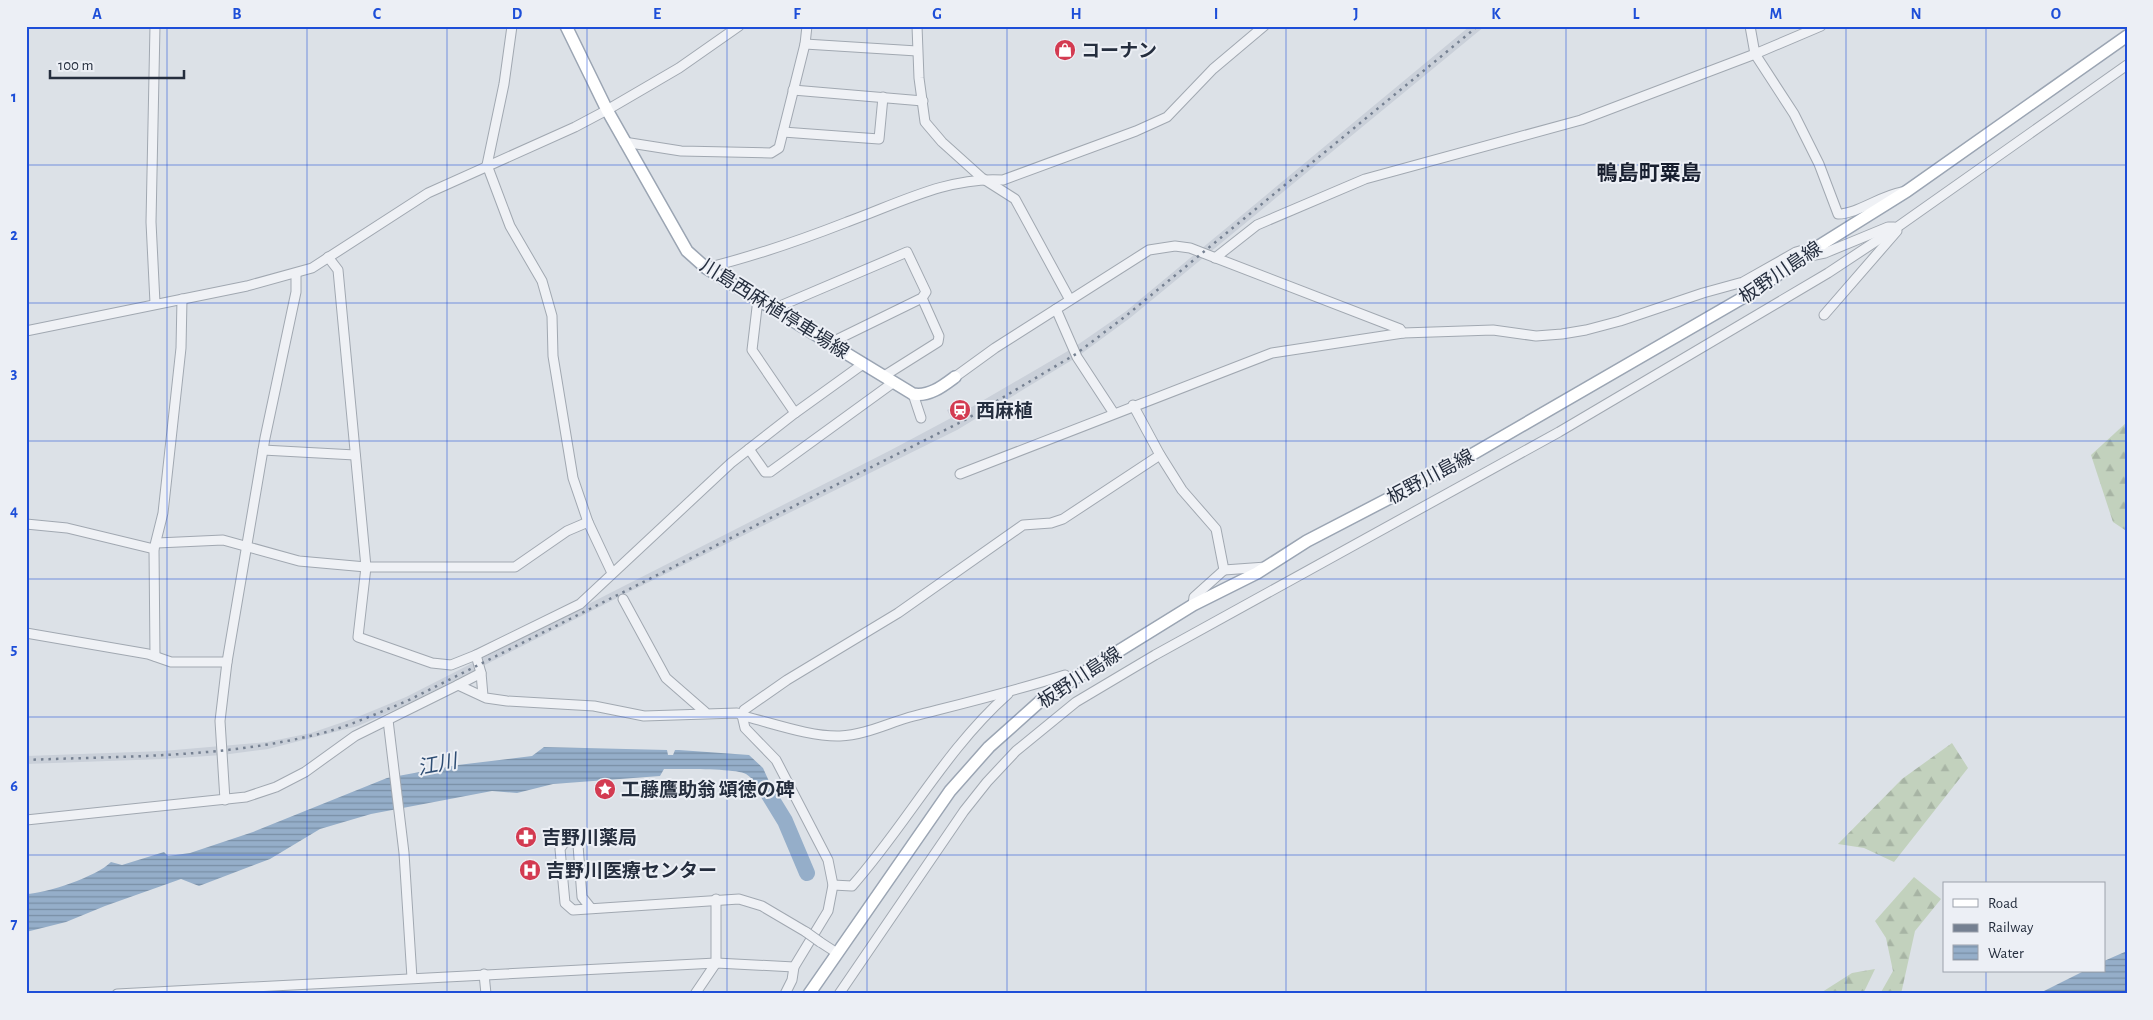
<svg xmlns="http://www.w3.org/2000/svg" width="2153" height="1020" font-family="'Alegreya Sans','Noto Sans JP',sans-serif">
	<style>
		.built { fill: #cad0d9 }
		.forest { fill: url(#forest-firs) }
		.water { fill: url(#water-rules) }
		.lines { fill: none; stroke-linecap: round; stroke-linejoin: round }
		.river { stroke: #95aec9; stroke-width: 16 }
		.minor-casing { stroke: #a1a8b1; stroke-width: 11 }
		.major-casing { stroke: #9ba5b3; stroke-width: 14 }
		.minor { stroke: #eff1f5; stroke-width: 9 }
		.major { stroke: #fff; stroke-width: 11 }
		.rail { stroke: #758091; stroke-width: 2.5; stroke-dasharray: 2.5 5; stroke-linecap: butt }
		.minor-bridge-casing { stroke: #a1a8b1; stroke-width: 11; stroke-linecap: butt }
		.minor-bridge { stroke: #eff1f5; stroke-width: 9 }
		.grid { fill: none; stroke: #1d4ed8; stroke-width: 1; stroke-opacity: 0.55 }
		.labels { text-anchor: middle; stroke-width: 4; stroke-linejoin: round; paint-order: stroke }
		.poi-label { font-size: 19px; font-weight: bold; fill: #252e3e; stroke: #eceff5; text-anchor: start }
		.street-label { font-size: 19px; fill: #252e3e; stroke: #eceff5 }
		.water-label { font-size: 20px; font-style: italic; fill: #2e4d73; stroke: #eceff5 }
		.quarter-label { font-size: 21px; font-weight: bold; fill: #181f2f; stroke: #eceff5 }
		.neatline { fill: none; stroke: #1d4ed8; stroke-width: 2 }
		.grid-label { font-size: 16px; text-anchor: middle; font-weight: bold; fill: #1d4ed8 }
	</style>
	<defs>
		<pattern id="forest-firs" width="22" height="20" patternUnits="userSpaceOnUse" patternTransform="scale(1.25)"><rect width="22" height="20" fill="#c2d1bd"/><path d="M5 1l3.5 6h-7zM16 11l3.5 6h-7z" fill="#a7b4a4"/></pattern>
		<pattern id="water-rules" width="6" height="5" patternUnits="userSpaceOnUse" patternTransform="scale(1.25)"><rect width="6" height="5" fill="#95aec9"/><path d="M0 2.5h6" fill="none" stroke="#798ea5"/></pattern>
	</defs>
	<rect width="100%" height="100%" fill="#dce1e7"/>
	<path class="built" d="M1470,26H1485L1130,318L1077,357L957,430L623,595L408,704L358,726L268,749L222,755L163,759L26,764V756L163,751L267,742L311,733L355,718L406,697L891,450L951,418L947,410L965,400L970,408L1073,348L1125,312Z"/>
	<g class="forest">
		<path d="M2127,422V528L2125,530L2113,522L2091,455Z"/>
		<path d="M1952,743L1968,768L1894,862L1864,848L1838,844L1902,779Z"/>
		<path d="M1914,877L1941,899L1915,931L1901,994H1880L1893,971L1886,938L1875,921Z"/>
		<path d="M1875,969L1863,994H1819L1852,973Z"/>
	</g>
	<g class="water">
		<path d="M544,747L667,750L668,755H673L675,750H679L749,755L763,768L781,808L774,811C766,798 759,783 746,774C736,768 679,769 664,769L660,776L553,784L517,793L492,791L371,814L320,829L270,859L199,886L181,879L105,906L66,922L26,932V894C47,893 96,877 111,862L122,865L164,852L168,856L190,853L253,832L387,778L458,765L532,756Z"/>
		<path d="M2127,951V994H2038L2084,971H2104V961Z"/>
	</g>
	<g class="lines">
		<path class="river" d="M766,790L785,821L807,873"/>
		<g class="minor-casing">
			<g id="minor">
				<path d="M512,26L504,84L487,165L510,226L542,281L552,316L553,356L573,478L588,522L612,573"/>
				<path d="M917,26L919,78L925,122L942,142L982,178L1015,199L1070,300"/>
				<path d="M1750,26L1755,54L1821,26"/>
				<path d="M805,44L917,51"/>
				<path d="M793,90L923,101"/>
				<path d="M783,132L879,139L883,97"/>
				<path d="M624,142L681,151L771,153L779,148L805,44L807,26"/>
				<path d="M328,257L338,270L366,567L358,637L432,663L451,665L476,655L580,604L731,463L795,413L863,364"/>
				<path d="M1805,257L1825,253L1888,227H1894"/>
				<path d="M1215,258L1257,225L1365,179L1581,120L1755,54L1794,114L1819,164L1838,214C1857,214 1880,196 1902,192"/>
				<path d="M706,268C755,256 801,240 847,222C897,204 949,176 1003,180L1136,131L1167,117L1213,69L1264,26"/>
				<path d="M758,299L752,350L795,413"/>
				<path d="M155,303L151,222L155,26"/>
				<path d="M773,309L907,252L926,292L922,298L830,343"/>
				<path d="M1056,309L1077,357L1113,412"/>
				<path d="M1824,315L1897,231"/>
				<path d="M26,331L247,286L312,268L428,193L575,127L607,110L679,68L739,26"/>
				<path d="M884,376L938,342L939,336L922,298"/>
				<path d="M955,377L995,348L1149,250L1175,246L1190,248L1400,329L1403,333L1493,330L1536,336L1562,334L1586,330L1620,321L1703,293L1743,282L1796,252L1803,250L1811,251"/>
				<path d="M913,394L921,418"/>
				<path d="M1133,405L1160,455L1182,490L1216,529L1224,570L1194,597L1193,605"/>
				<path d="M749,449L765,472H770L894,382"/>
				<path d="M263,450L355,455"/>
				<path d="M960,474L1272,353L1403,333"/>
				<path d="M26,524L67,528L154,549"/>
				<path d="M157,543L223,540L299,561L366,567H515L567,531L588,522"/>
				<path d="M1224,570L1266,567"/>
				<path d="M623,599L666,678L705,712"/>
				<path d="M26,633L148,654L171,662H227"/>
				<path d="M476,655L481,673L483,696"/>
				<path d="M155,656L154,549L163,513L181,348L182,299"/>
				<path d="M458,685L481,673"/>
				<path d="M388,720L404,853L412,978"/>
				<path d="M225,800L220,721L227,662L265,438L296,292V274"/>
				<path d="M26,820L246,797L276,787L305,772L355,736L458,685L486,698L507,701L594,706L644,716L737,713L747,717C775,724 812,737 840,736C866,735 890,722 914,716C965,703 1015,691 1065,675L1070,680"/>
				<path d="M833,885L852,886C907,824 945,750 1008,694"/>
				<path d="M590,907L582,897L578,845L573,840H566L560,849L565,903L573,910L739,899L762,906L806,932"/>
				<path d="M820,942L837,953"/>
				<path d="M484,974L486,994"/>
				<path d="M117,994L716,963L794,967"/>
				<path d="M695,994L716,963V899"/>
				<path d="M785,994L792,980L794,967L828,911L833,885L828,860L776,760L745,728L742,715L744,710L787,680L898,613L1023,525L1051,523L1063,519L1160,455"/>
				<path d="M839,994L964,811L987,782L1016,751L1076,702L1155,655L1559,432L1828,273L1896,228L2127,65"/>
			</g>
		</g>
		<g class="major-casing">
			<g id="major">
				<path d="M566,26L607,110L687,251L706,268L913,394C929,397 943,386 955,377"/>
				<path d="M809,994L950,791L989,747L1046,696L1193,605L1257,573L1307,541L1459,462L1758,289L1811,251L1907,191L2127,36"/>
			</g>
		</g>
		<use href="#minor" class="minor"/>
		<use href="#major" class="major"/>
		<path class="rail" d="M26,760C121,756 218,758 310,736C344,729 375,714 407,701L965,420L1076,354L1127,315L1478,26"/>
		<g class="minor-bridge-casing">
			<path id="minor-bridge" d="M806,932L820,942"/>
		</g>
		<use href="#minor-bridge" class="minor-bridge"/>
	</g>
	<path class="grid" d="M167,26V994M307,26V994M447,26V994M587,26V994M727,26V994M867,26V994M1007,26V994M1146,26V994M1286,26V994M1426,26V994M1566,26V994M1706,26V994M1846,26V994M1986,26V884M26,165H2127M26,303H2127M26,441H2127M26,579H2127M26,717H2127M26,855H2127M1986,971V994"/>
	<defs>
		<g id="shop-disc" transform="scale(1.125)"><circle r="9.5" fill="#d33b51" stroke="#eceff5"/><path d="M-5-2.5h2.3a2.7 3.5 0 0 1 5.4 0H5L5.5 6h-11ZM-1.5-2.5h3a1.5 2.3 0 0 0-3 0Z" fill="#fff"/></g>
		<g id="station-disc" transform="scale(1.125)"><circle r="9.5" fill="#d33b51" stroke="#eceff5"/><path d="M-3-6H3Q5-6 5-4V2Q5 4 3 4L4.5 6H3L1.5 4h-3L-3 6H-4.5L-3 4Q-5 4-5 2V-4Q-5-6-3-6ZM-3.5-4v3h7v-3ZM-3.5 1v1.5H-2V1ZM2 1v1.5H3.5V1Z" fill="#fff"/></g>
		<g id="sight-disc" transform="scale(1.125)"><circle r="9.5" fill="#d33b51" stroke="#eceff5"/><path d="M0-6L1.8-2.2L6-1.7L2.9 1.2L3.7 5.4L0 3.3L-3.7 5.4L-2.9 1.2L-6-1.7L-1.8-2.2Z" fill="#fff"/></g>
		<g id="pharmacy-disc" transform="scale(1.125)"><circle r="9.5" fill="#d33b51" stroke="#eceff5"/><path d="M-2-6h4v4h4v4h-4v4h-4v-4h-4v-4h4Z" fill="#fff"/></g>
		<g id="hospital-disc" transform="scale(1.125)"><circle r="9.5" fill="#d33b51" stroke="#eceff5"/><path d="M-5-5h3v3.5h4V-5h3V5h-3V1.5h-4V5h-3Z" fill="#fff"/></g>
	</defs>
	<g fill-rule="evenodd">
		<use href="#shop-disc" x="1065" y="50"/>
		<use href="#station-disc" x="960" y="410"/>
		<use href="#sight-disc" x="605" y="789"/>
		<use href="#pharmacy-disc" x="526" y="837"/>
		<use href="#hospital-disc" x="530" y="870"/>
	</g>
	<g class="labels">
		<g class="poi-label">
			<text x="1081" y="57">コーナン</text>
			<text x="976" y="417">西麻植</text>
			<text x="621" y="796">工藤鷹助翁 頌徳の碑</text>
			<text x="542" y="844">吉野川薬局</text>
			<text x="546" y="877">吉野川医療センター</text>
		</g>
		<g class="street-label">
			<text transform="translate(1780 272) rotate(-34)" y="7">板野川島線</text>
			<text transform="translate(775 308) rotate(32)" y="7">川島西麻植停車場線</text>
			<text transform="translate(1430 476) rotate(-28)" y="7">板野川島線</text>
			<text transform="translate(1079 677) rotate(-33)" y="7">板野川島線</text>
		</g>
		<g class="water-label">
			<text transform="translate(437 764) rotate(-11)" y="7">江川</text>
		</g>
		<g class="quarter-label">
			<text x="1649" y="180">鴨島町粟島</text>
		</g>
	</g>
	<rect width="2153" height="1020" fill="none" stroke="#eceff5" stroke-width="55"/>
	<rect x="1943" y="882" width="162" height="90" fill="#eceff5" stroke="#9ca2ac"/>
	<rect x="1953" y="899" width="25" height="8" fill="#ffffff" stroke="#9ca2ac"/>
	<text x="1988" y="908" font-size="15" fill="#252e3e">Road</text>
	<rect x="1953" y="924" width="25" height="8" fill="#758091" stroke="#9ca2ac"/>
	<text x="1988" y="932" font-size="15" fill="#252e3e">Railway</text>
	<rect x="1953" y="945" width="25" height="15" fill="url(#water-rules)" stroke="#9ca2ac"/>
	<text x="1988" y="958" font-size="15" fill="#252e3e">Water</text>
	<path d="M50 70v8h134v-8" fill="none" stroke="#252e3e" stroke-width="2.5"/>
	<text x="58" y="70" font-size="15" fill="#252e3e" stroke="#eceff5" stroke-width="4" paint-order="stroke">100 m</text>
	<rect x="28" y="28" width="2098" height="964" class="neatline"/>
	<g class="grid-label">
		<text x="97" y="19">A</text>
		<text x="237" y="19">B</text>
		<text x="377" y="19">C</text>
		<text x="517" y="19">D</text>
		<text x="657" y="19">E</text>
		<text x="797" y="19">F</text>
		<text x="937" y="19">G</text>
		<text x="1076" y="19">H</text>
		<text x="1216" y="19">I</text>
		<text x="1356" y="19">J</text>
		<text x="1496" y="19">K</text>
		<text x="1636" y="19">L</text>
		<text x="1776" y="19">M</text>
		<text x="1916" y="19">N</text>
		<text x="2056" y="19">O</text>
		<text x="14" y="102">1</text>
		<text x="14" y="240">2</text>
		<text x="14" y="378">3</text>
		<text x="14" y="516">4</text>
		<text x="14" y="654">5</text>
		<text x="14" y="791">6</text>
		<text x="14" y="929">7</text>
	</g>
</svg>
